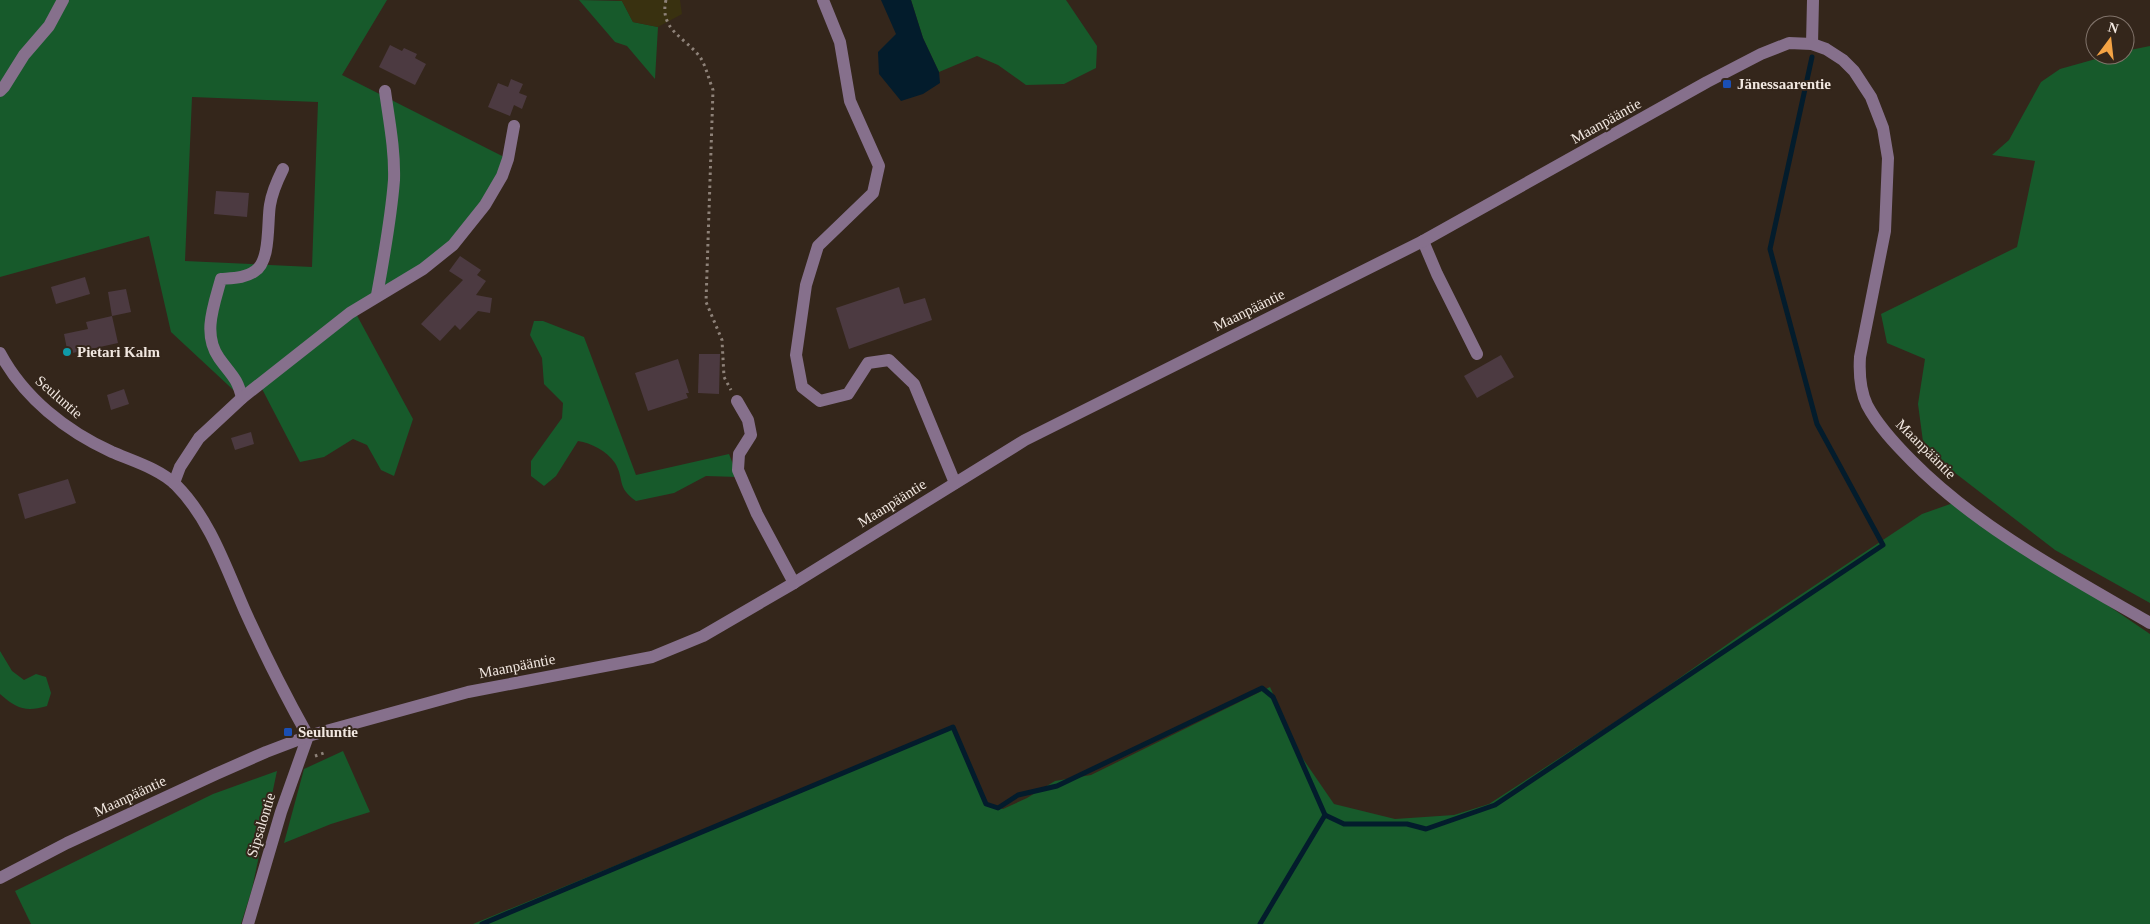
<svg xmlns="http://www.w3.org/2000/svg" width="2150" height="924" font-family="'Times New Roman',serif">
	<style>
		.green { fill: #175a2b; fill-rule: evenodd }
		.sand { fill: #393110 }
		.water { fill: #031c2c }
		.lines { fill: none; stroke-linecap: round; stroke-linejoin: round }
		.stream { stroke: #031c2c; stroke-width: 5 }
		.building { fill: #4c3a41 }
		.path { stroke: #8e8279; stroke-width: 3; stroke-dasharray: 2.5 4; stroke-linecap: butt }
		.minor { stroke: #86708c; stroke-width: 12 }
		.transit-dot { fill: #1a4fb4; stroke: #34261b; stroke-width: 2 }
		.culture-dot { fill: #0f9aa8; stroke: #34261b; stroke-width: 2 }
		.labels { text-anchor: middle; stroke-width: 4; stroke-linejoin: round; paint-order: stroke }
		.poi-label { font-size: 15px; font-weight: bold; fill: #f1e7e0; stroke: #34261b; text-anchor: start }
		.street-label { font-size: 15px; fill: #f1e7e0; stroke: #34261b }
	</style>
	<rect width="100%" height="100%" fill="#34261b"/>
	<g class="green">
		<path d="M0,0H387L342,75L508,159L453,245L354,310L413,419L394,476L381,470L367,445L353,439L324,457L300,462L260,385L242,398L171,332L149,236L0,277ZM192,97L318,102L312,267L185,261Z"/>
		<path d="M579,0L622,1L633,22L658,27L655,79L627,46L615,42Z"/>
		<path d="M911,0H1066L1097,46L1096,68L1064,84L1026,85L998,65L977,56L939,72L923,38Z"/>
		<path d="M2150,46V603L2055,550L1924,449L1918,404L1925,359L1887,343L1881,314L2017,247L2035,161L1992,155L2009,140L2041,82L2060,69L2110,55H2125V51Z"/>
		<path d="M534,321H543L584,337L636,475L729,454L738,477L706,476L674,493L636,501C616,487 625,480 615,463C607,451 591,443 578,441L556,476L544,486L531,476V461L562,418L563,403L544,384L542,358L530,335Z"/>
		<path d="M1956,502L2150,634V924H473L953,727L986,804L1003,809L1027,798L1055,781L1091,775L1270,687L1301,756L1334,804L1395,819L1454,815L1489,804L1644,703L1746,631L1922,514Z"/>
		<path d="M0,651L12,671L24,680L36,674L46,677L51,693L47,706C26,712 17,709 0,694Z"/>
		<path d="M343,751L370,812L331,824L284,843L304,769Z"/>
		<path d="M277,771L252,889L241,924H31L15,891L213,794Z"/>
	</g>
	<path class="sand" d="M614,0H680L682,14L658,27L633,22L622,1Z"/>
	<path class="water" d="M881,0H911L923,38L939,72L940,83L923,94L901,101L879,74L878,52L896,34Z"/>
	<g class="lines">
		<g class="stream">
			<path d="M482,924L953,727L986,804L998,808L1018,795L1057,786L1262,688L1273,697L1325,815L1344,824H1407L1426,829L1495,805L1883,545L1817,424L1770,249L1812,57"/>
			<path d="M1260,924L1325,815"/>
		</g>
	</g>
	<g class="building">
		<path d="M390,45L402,51L404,48L417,54L415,58L426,64L415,85L379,67Z"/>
		<path d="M511,79L523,84L519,93L527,96L522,109L514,105L510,116L488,107L498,83L508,87Z"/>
		<path d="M216,191L249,193L247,217L214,214Z"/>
		<path d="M460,256L481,270L477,275L486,281L476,295L492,298L490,313L478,311L460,330L455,325L440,341L421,324L463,280L449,271Z"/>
		<path d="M85,277L90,294L56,304L51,287Z"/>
		<path d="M899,287L904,304L925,298L932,320L849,349L836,308Z"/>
		<path d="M126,289L131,312L112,316L108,292Z"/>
		<path d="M112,316L118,343L68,354L64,334L88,329L86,322Z"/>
		<path d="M699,354H720L719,394L698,393Z"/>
		<path d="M1501,355L1514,377L1477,398L1464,376Z"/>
		<path d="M678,359L689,393H686L688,398L648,411L635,373Z"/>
		<path d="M124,389L129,404L111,410L107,395Z"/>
		<path d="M251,432L254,444L235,450L231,438Z"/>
		<path d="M68,479L76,503L25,519L18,494Z"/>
	</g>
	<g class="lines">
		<g class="path">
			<path d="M666,0C659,30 685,37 700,57C706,66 709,80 713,90L706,302L722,340L724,377L731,390"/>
			<path d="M315,756L324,753"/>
		</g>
		<g class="minor">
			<path d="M823,0L840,42L850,101L879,166L873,193L818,246L806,285L796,355L802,387L820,401L848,394L868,363L889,360L914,384L955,483"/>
			<path d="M1812,44L1813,0"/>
			<path d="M0,91L4,87L24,55L49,26L63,0"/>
			<path d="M1423,241L1437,274L1477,354"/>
			<path d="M377,295C384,257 391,219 394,180C395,150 389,120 385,91"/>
			<path d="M0,353C24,398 66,431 112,452C133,461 160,469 176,485C210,519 226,568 245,611C264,653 285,695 308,736L281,812L248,924"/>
			<path d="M242,398C237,377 231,375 219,358C202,334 214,305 221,279C232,278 246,278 255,271C271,261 267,222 270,205C272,192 277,181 283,169"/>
			<path d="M737,401L748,420L751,435L739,454L738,470L757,514L794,583"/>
			<path d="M174,483L180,467L199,438L242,398L350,313L423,269L453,245L485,205L502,176L508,159L514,126"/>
			<path d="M0,878L67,843L216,774L266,752L308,736L468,692L652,657L703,636L794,583L1025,440L1423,241L1707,82L1761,54L1789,43L1812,44L1826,49L1843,60L1854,71L1871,97L1883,128L1888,158L1885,231L1860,357C1859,373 1860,390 1867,405C1878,426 1895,444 1912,461C1978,528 2069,576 2150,623"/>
		</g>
	</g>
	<g class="transit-dot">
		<rect x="1722" y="79" width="10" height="10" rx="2.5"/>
		<rect x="283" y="727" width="10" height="10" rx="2.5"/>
	</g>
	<circle class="culture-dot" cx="67" cy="352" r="5"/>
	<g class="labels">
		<g class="poi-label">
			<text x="1737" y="89">Jänessaarentie</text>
			<text x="77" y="357">Pietari Kalm</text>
			<text x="298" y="737">Seuluntie</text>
		</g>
		<g class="street-label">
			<text transform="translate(1606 121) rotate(-29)" y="5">Maanpääntie</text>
			<text transform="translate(1249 310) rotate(-26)" y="5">Maanpääntie</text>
			<text transform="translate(59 397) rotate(41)" y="5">Seuluntie</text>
			<text transform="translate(1926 449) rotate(45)" y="5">Maanpääntie</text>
			<text transform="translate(892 503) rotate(-32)" y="5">Maanpääntie</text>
			<text transform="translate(517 666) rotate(-11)" y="5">Maanpääntie</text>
			<text transform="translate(130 796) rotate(-25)" y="5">Maanpääntie</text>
			<text transform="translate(261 825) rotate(-73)" y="5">Sipsalontie</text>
		</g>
	</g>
	<g transform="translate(2110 40) rotate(15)"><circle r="24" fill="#34261b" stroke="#80736a"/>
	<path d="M0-4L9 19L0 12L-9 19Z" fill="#f4a344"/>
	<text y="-8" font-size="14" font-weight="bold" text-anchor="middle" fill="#f1e7e0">N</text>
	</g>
</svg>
